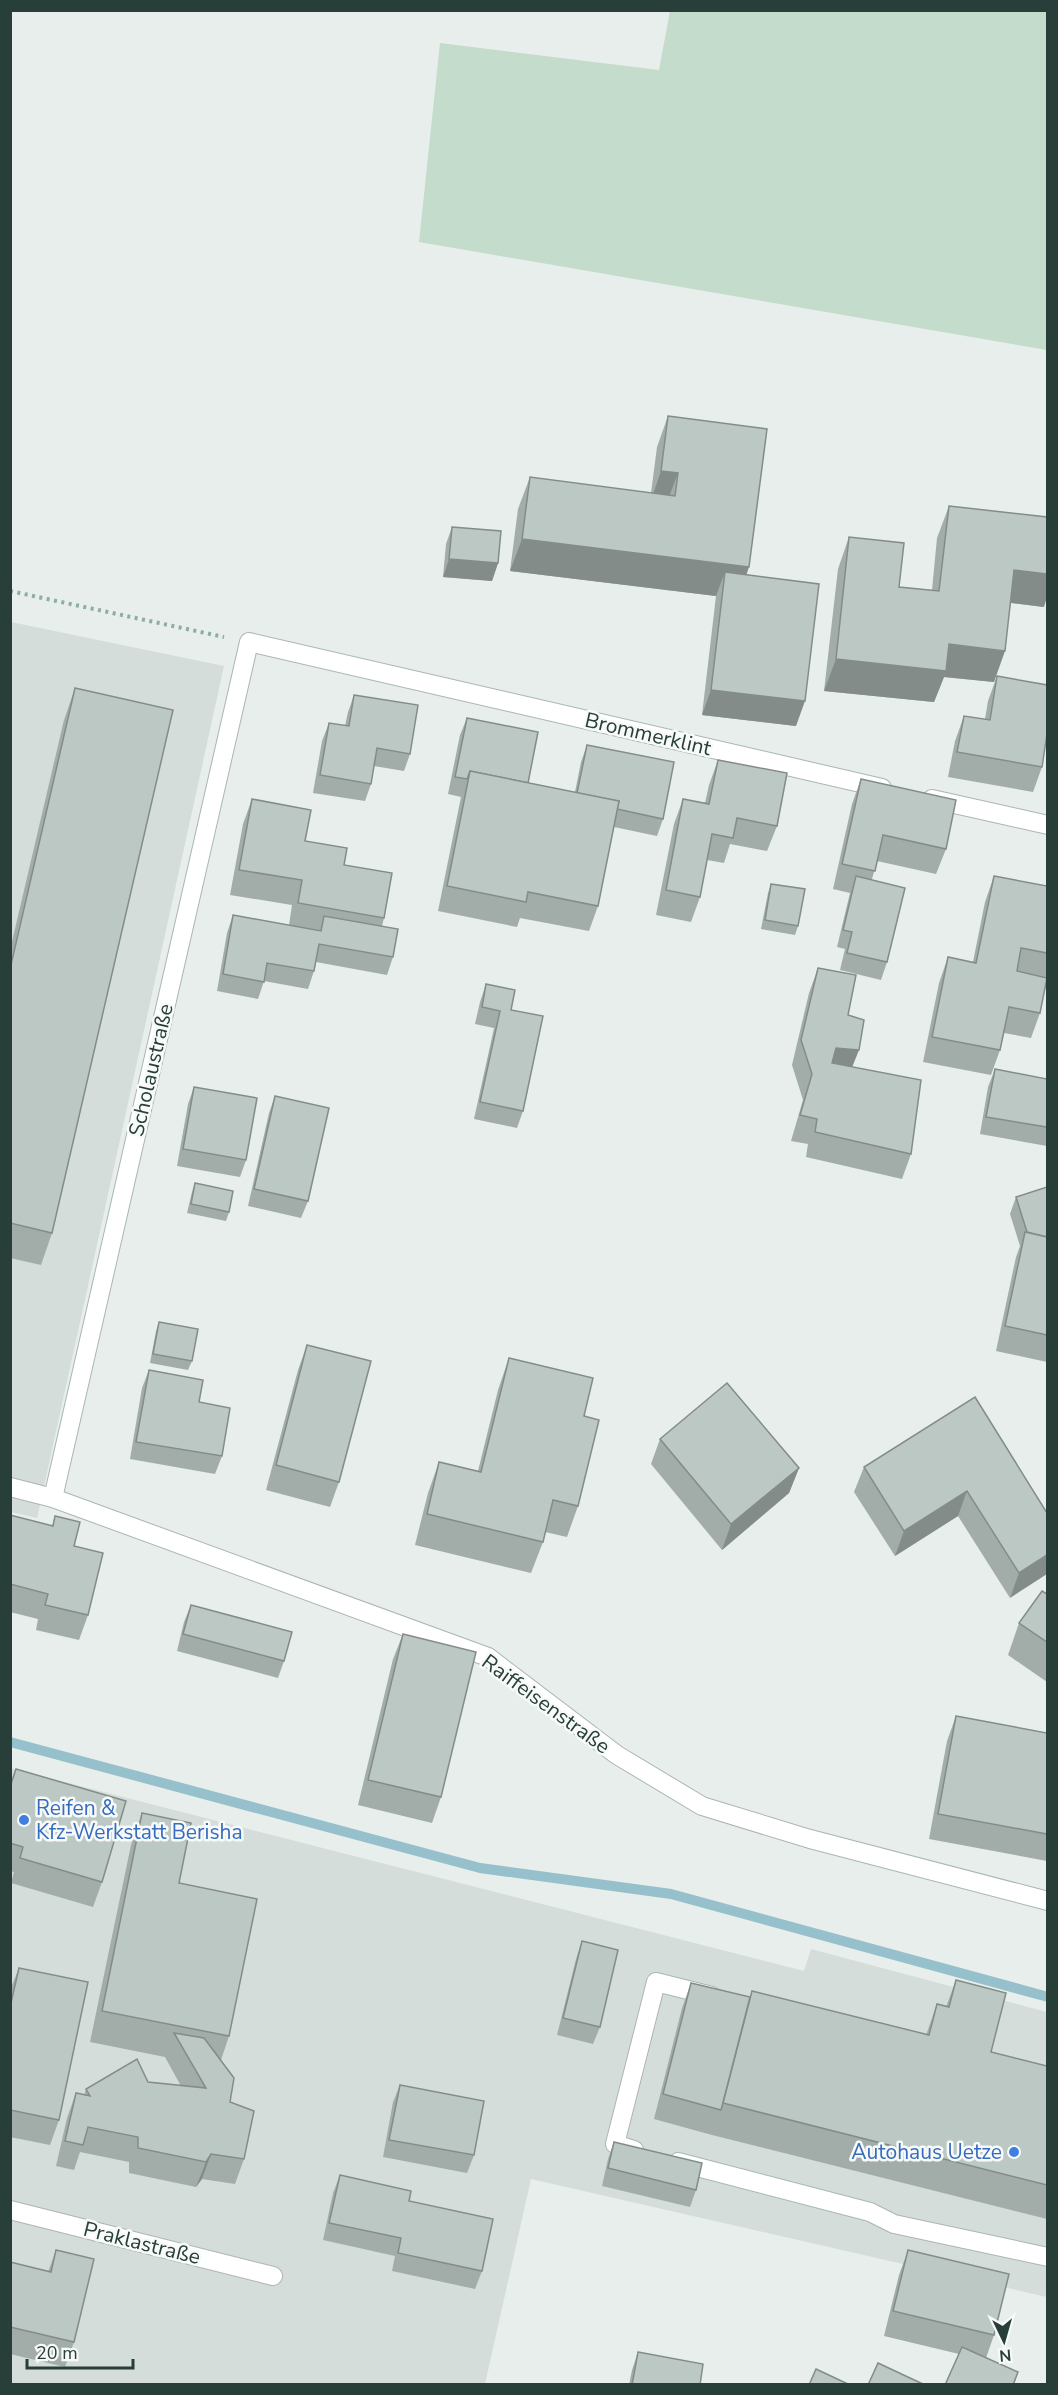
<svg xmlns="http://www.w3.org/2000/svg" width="1058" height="2395" font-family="'Nunito Sans',sans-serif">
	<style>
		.built { fill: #d5ddda }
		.green { fill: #c3dccb }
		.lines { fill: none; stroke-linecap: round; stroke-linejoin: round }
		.stream { stroke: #96c0cb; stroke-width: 10 }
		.lane-casing { stroke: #aab6b2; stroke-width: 20 }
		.street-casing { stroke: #aab6b2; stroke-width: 20 }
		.path { stroke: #8bada4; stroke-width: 4; stroke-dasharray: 3 4.5; stroke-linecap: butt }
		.lane { stroke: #fff; stroke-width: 18 }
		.street { stroke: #fff; stroke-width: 18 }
		.wall { fill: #a2aca9 }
		.shaded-wall { fill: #848c89 }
		.building { fill: #bcc8c4; stroke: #848c89; stroke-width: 1.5 }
		.shop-dot { fill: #3f7fe0; stroke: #f7faf9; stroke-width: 2 }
		.labels { text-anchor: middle; stroke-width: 5; stroke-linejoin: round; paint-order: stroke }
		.street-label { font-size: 21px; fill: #273e39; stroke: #f7faf9 }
		.shop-label { font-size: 21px; fill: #366cbe; stroke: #f7faf9; text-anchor: start }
	</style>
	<rect width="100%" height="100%" fill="#e7eeeb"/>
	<g class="built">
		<path d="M11,622L224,666L37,1518L11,1512Z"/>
		<path d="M10,1768L804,1971L811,1949L1047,2012V2297L531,2179L485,2384H11Z"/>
	</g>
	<path class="green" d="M670,11H1047V350L419,242L440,43L659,70Z"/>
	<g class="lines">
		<path class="stream" d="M10,1742L480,1868L671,1894L1048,1997"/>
		<g class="lane-casing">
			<g id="lane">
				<path d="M634,2150L615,2144L656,1982L712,1996"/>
				<path d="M678,2162L870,2212L894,2224L1048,2257"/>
			</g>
		</g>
		<g class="street-casing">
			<g id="street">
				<path d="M932,799L1048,825"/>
				<path d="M10,1487L53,1498L488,1657L617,1755L702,1806L810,1839L1048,1901"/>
				<path d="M53,1498L249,642L882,788"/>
				<path d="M10,2210L273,2276"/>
			</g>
		</g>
		<path class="path" d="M10,591L224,637"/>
		<use href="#lane" class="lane"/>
		<use href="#street" class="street"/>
	</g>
	<g class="wall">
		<path d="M668,416L747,575L796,726L702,715L716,596L510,571L518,509L530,477L651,493L657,447Z"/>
		<path d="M949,506L1044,607L1011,603L994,682L944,677L934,702L824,691L838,569L849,537L899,587L932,590L937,538Z"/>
		<path d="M452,527L498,563L492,581L443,577L446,544Z"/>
		<path d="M997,676L1042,767L1033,792L948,777L955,741L964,716L985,719L988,701Z"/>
		<path d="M75,688L52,1233L41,1265L10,1258V950L64,720Z"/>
		<path d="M354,695L410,754L404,771L374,766L371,784L365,801L313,793L322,741L329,723L345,726L348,712Z"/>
		<path d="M467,718L528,783L575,792L581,762L587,745L663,819L657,836L614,827L598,906L589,931L520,918L517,927L438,911L461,797L448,794L460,735Z"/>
		<path d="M718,760L777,826L767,851L730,844L724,863L707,860L700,897L691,922L656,915L674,824L683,799L705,803L709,785Z"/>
		<path d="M861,779L946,849L936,874L877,861L872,879L887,962L881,980L840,970L845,949L837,947L850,893L833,889L852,804Z"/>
		<path d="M252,799L305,841L344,865L384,918L382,926L393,957L387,975L316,962L314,971L308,989L264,981L258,999L217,991L227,933L233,915L289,925L292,905L230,895L243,824Z"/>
		<path d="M994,876L1047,886V980H1046L1040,1013L1031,1038L1004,1033L1000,1050L991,1075L923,1062L939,983L948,957L973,962L985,902Z"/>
		<path d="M771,884L798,926L795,935L761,929L768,893Z"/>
		<path d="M818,968L848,1015L852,1067L911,1154L902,1179L806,1157L808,1144L791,1141L803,1100L792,1065L809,993Z"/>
		<path d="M486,984L511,1010L523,1111L517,1128L474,1119L494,1028L475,1024L480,1002Z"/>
		<path d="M995,1069L1047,1079V1146L980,1134L988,1087Z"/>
		<path d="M194,1087L246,1160L240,1177L177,1166L188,1104Z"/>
		<path d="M275,1096L308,1201L301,1218L248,1206L269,1113Z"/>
		<path d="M195,1183L229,1212L226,1221L187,1213L192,1192Z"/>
		<path d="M1047,1187V1362L996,1351L1016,1257L1020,1246L1010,1214L1016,1197Z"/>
		<path d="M159,1322L192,1361L188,1370L150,1363L156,1331Z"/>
		<path d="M307,1345L339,1482L330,1507L266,1490L298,1370Z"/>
		<path d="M509,1358L584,1416L578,1506L567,1537L545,1532L543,1542L531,1573L415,1545L428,1493L439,1462L478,1471L498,1390Z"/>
		<path d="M149,1370L199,1402L222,1456L215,1474L130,1459L142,1388Z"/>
		<path d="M975,1397L1047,1513L1010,1598L958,1516L895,1556L854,1492L864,1467Z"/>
		<path d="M660,1439L799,1468L789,1493L722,1550L651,1464Z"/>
		<path d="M10,1515L52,1526L55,1516L74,1546L88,1615L79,1640L36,1630L38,1619L10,1612Z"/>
		<path d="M1047,1594V1682L1008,1655L1019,1623Z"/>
		<path d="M191,1605L284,1661L278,1678L177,1651L184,1622Z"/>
		<path d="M403,1634L441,1797L432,1823L358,1805L393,1659Z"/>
		<path d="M956,1716L1047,1733V1861L929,1839L947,1741Z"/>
		<path d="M16,1769L102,1882L93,1907L11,1883L14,1872L10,1871V1783Z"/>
		<path d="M142,1813L179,1883L229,2036L221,2060L230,2102L244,2159L235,2184L202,2179L196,2187L129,2173V2162L80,2152L74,2170L56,2166L67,2118L76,2093L84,2095L86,2089L148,2082L181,2086L165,2057L90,2042L131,1845Z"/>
		<path d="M582,1941L600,2027L593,2044L557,2035L576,1959Z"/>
		<path d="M19,1968L59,2120L50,2145L10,2137V1990Z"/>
		<path d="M956,1980L991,2052L1047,2066V2219L712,2135L654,2119L682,2008L691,1983L750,1997L752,1991L926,2035L937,2004L946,2007Z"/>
		<path d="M400,2085L474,2155L467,2173L383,2157L393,2102Z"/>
		<path d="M614,2142L696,2190L690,2207L602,2186L608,2159Z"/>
		<path d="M340,2175L409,2201L482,2271L475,2289L392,2271L395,2256L323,2240L333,2193Z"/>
		<path d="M56,2250L74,2342L65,2367L10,2354V2262L48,2272Z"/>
		<path d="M908,2250L994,2335L986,2358L1018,2372L1014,2385H945L959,2354L884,2336L899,2275Z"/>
		<path d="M638,2352L700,2385H629L632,2370Z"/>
	</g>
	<g class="shaded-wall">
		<path d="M661,471L678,473L666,505L650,503Z"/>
		<path d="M522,539L749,567L738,599L725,572L716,596L510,571Z"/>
		<path d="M449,559L498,563L492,581L443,577Z"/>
		<path d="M1014,570L1047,574V597L1044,607L1003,602Z"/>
		<path d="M949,644L1005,651L994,682L944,677L934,702L824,691L836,659Z"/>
		<path d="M711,690L805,701L796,726L702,715Z"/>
		<path d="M836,1048L859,1050L849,1075L827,1073Z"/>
		<path d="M799,1468L789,1493L722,1550L731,1524Z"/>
		<path d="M967,1491L958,1516L895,1556L904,1531Z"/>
		<path d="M1047,1555V1574L1010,1598L1019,1573Z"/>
		<path d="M211,2154L202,2179L196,2187L206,2162Z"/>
	</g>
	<g class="building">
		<path d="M668,416L767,429L749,567L522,539L530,477L675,496L678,473L661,471Z"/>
		<path d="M949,506L1047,517V574L1014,570L1005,651L949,644L946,671L836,659L849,537L904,543L899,587L939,591Z"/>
		<path d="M452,527L501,531L498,563L449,559Z"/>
		<path d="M725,572L819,584L805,701L711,690Z"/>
		<path d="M997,676L1047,685V734L1042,767L957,752L964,716L990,720Z"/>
		<path d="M75,688L173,710L52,1233L10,1223V969Z"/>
		<path d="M354,695L418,705L410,754L377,748L371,784L320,775L329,723L349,726Z"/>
		<path d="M467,718L538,732L528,783L470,771L467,779L455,777Z"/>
		<path d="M587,745L674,762L663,819L617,809L619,801L577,793Z"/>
		<path d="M718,760L787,773L777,826L737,818L733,838L712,834L700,897L666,890L683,799L709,804Z"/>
		<path d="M470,771L619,801L598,906L528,892L526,902L447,886Z"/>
		<path d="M861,779L956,800L946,849L883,835L875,871L842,864Z"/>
		<path d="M252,799L311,810L305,841L347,848L344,865L392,873L384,918L298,903L302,880L239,870Z"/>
		<path d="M856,876L905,888L887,962L847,953L852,932L843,930Z"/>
		<path d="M994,876L1047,886V953L1021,948L1017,971L1047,978L1040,1013L1009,1007L1000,1050L932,1037L948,957L976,963Z"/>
		<path d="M771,884L805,889L798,926L765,920Z"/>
		<path d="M233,915L321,931L324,916L398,929L393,957L319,944L314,971L267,963L264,982L223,974Z"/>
		<path d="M818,968L856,975L848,1015L864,1020L859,1050L836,1048L832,1063L921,1080L911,1154L815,1132L817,1119L800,1115L812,1074L801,1040Z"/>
		<path d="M486,984L515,990L511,1010L543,1016L523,1111L480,1102L500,1011L482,1007Z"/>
		<path d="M995,1069L1047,1079V1127L986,1117Z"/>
		<path d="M194,1087L257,1098L246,1160L183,1149Z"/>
		<path d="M275,1096L329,1108L308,1201L254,1189Z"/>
		<path d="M195,1183L233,1191L229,1212L191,1204Z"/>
		<path d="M1047,1187V1237L1027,1232L1016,1197Z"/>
		<path d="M1025,1232L1047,1237V1335L1005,1326Z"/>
		<path d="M159,1322L198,1329L192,1361L153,1354Z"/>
		<path d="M307,1345L371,1361L339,1482L276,1465Z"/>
		<path d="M509,1358L593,1378L584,1416L599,1420L578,1506L553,1500L543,1542L427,1514L439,1462L481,1472Z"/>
		<path d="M149,1370L203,1380L199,1402L230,1408L222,1456L136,1442Z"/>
		<path d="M727,1383L799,1468L731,1524L660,1439Z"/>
		<path d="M975,1397L1047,1513V1555L1019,1573L967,1491L904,1531L864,1467Z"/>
		<path d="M10,1515L53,1526L55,1516L80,1522L74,1546L103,1553L88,1615L45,1605L48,1594L10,1584Z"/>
		<path d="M1042,1591L1047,1594V1642L1019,1623Z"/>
		<path d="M191,1605L292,1632L284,1661L183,1634Z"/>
		<path d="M403,1634L476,1652L441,1797L368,1780Z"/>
		<path d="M956,1716L1047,1733V1834L938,1814Z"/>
		<path d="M16,1769L126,1801L102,1882L20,1858L23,1847L10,1843V1787Z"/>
		<path d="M142,1813L191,1823L179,1883L257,1899L229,2036L102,2011Z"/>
		<path d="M582,1941L618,1950L600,2027L563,2018Z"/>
		<path d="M19,1968L88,1982L59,2120L10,2110V2007Z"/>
		<path d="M956,1980L1006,1993L991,2052L1047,2066V2185L723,2103L752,1991L929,2035L937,2004L949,2007Z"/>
		<path d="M691,1983L750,1997L721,2110L663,2094Z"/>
		<path d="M174,2033L204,2038L234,2078L230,2102L254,2111L244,2159L211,2154L206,2162L138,2148V2137L88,2127L83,2145L65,2141L76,2093L90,2096L86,2089L137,2059L148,2082L206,2088Z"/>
		<path d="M400,2085L484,2101L474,2155L389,2140Z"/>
		<path d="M614,2142L702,2163L696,2190L608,2168Z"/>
		<path d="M340,2175L411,2191L409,2201L493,2219L482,2271L398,2253L401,2238L329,2223Z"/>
		<path d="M56,2250L94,2259L74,2342L10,2327V2262L51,2272Z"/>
		<path d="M908,2250L1009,2274L994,2335L893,2311Z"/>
		<path d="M962,2347L1018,2372L1013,2385H945Z"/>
		<path d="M638,2352L703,2364L700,2385H632Z"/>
		<path d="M878,2363L925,2385H868Z"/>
		<path d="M816,2369L850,2385H809Z"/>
	</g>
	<g class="shop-dot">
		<circle cx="24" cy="1820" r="6"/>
		<circle cx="1014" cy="2152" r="6"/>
	</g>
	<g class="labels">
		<g class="street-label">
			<text transform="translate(648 734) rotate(13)" y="7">Brommerklint</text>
			<text transform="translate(151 1070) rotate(-77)" y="7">Scholaustraße</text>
			<text transform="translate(546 1704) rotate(36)" y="7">Raiffeisenstraße</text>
			<text transform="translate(142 2243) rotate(14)" y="7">Praklastraße</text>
		</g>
		<g class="shop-label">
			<text x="36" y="1815">Reifen &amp;<tspan x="36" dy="24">Kfz-Werkstatt Berisha</tspan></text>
			<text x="1002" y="2159" text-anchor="end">Autohaus Uetze</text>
		</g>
	</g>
	<rect width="1058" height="2395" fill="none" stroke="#273e39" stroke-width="24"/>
	<g transform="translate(1004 2341) rotate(175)" stroke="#f7faf9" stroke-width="4.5" paint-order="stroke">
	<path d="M0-4.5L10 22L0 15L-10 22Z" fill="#273e39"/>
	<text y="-9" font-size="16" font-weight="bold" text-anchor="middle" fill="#273e39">N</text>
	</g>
	<path d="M27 2359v9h106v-9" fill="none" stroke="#273e39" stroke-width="3"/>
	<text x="36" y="2359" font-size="18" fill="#273e39" stroke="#f7faf9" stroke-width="4.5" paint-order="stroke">20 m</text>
</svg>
